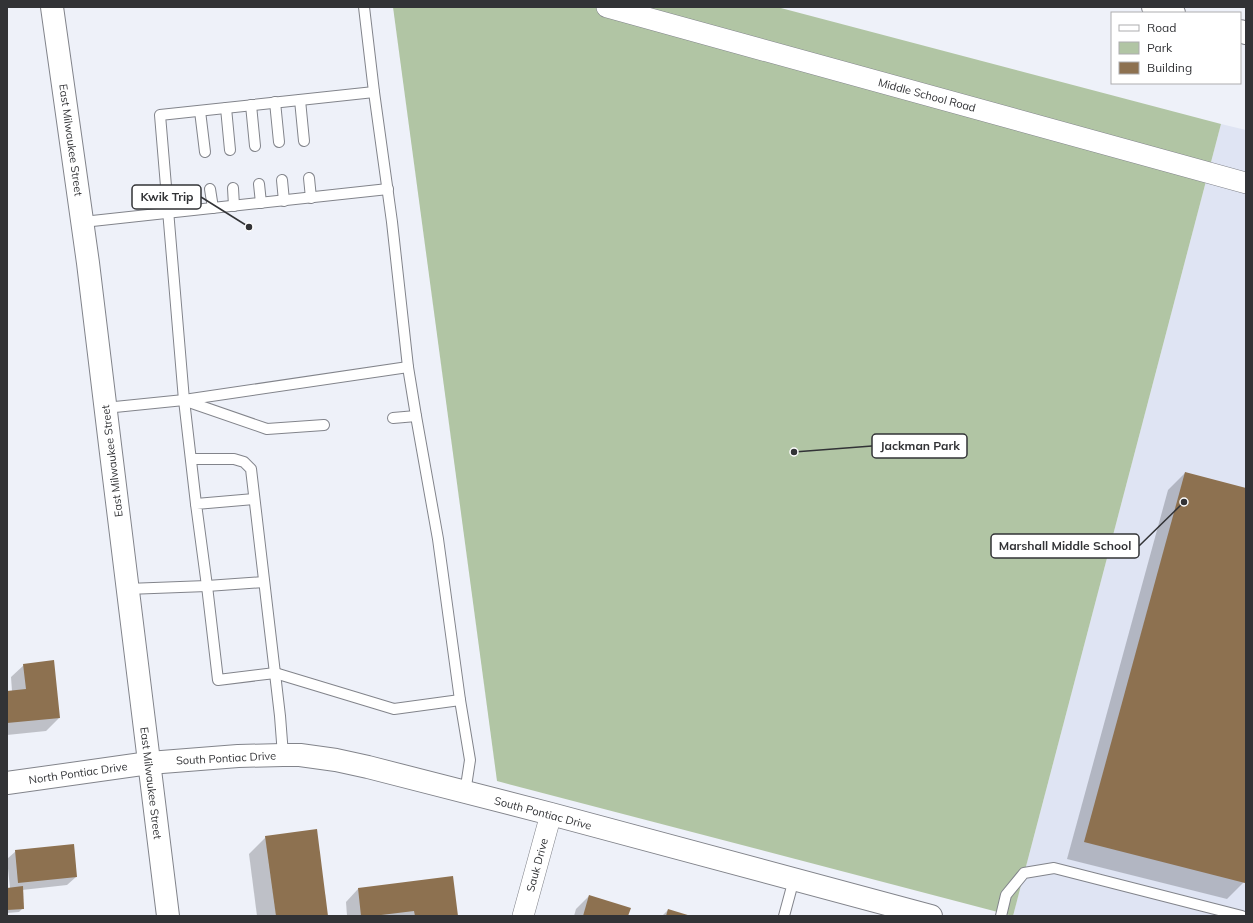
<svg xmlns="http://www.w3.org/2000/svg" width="1253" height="923" font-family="Mulish,sans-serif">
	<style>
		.built { fill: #dfe4f3 }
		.green { fill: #b1c5a4 }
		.shadow { fill: #0003 }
		.building { fill: #8d7150 }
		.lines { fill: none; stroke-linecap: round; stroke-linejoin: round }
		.lane-casing { stroke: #82848b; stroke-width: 12 }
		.street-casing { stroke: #82848b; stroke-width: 22 }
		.secondary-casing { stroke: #82848b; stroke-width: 24 }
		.highway-casing { stroke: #82848b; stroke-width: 24 }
		.lane { stroke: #fff; stroke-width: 10 }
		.street { stroke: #fff; stroke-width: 21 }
		.secondary { stroke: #fff; stroke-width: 22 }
		.highway { stroke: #fff; stroke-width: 22 }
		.labels { text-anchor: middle; stroke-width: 4; stroke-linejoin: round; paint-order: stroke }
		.street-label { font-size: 11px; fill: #323336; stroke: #fff }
		.leader { fill: none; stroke: #323336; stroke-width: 1.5 }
		.callout-dot { fill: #323336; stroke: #fff; stroke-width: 1.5 }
		.callout { fill: #fff; stroke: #323336; stroke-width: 1.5 }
		.callout-label { font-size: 12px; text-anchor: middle; font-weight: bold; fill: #323336 }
	</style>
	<rect width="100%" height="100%" fill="#eef1f9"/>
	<path class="built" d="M1221,124L1246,130V916H1013Z"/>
	<path class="green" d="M393,7H777L1221,124L1013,916L497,781Z"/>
	<g class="shadow">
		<path d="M1185,473L1246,489V876L1244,882L1227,899L1067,859L1168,490Z"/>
		<path d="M24,665L59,718L46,731L7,735V692L12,691L11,677Z"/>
		<path d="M266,837L327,916H257L249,854Z"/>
		<path d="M16,851L76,877L67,885L22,890L23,908L19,912L7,913V889L10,888L7,859Z"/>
		<path d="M358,889L457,916H347L346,902Z"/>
		<path d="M589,896L627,916H574L576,909Z"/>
		<path d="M668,910L688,916H662Z"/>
		<path d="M20,915V916H7Z"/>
	</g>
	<g class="building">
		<path d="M1185,472L1246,488L1245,883L1084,842Z"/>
		<path d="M54,660L60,718L7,723V691L26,689L23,664Z"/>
		<path d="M317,829L328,916H276L265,836Z"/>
		<path d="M74,844L77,877L18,883L15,850Z"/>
		<path d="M453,876L458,916H415L414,911L373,916H361L358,888Z"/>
		<path d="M23,886L24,909L7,910V888Z"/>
		<path d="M589,895L631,908L628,916H583Z"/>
		<path d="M668,909L691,916H666Z"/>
	</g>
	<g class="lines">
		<g class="lane-casing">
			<g id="lane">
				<path d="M364,7L374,92L392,222L408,367L416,416L438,539L460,700L470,760L465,793"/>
				<path d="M300,100L304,141"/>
				<path d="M275,102L279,142"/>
				<path d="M251,105L255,146"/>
				<path d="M226,108L230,150"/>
				<path d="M200,111L205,152"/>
				<path d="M309,178L311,198"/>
				<path d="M282,180L284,201"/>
				<path d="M259,184L261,203"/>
				<path d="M233,188L234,206"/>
				<path d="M210,189L213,208"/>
				<path d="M83,222L388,189"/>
				<path d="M186,401L267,429L324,425"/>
				<path d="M105,408L184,400L408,367"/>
				<path d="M393,418L416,416"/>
				<path d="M191,459H234L244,462L251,469L280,716L283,755"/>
				<path d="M254,499L196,504L207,586L218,680L275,673L394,709L460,700"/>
				<path d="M196,504L184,400L160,115L374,92"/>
				<path d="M127,589L207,586L264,582"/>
				<path d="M784,916L794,879"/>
				<path d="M1001,916L1006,895L1024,873L1054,868L1242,916"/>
			</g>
		</g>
		<g class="street-casing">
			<g id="street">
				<path d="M607,7L1246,183"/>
				<path d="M523,916L551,814"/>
			</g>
		</g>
		<g class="secondary-casing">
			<g id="secondary">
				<path d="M52,7L88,263L111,453L168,916"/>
				<path d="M7,783L149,763L238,756L283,755H300L336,760L368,767L551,814L931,916"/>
			</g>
		</g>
		<g class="highway-casing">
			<g id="highway">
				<path d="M1153,7L1174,13"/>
				<path d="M1240,31L1246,33"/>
			</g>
		</g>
		<use href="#lane" class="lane"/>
		<use href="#street" class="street"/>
		<use href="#secondary" class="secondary"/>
		<use href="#highway" class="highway"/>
	</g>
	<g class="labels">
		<g class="street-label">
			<text transform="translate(927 95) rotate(15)" y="4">Middle School Road</text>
			<text transform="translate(71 140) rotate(82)" y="4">East Milwaukee Street</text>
			<text transform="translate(112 461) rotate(-97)" y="4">East Milwaukee Street</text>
			<text transform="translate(226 758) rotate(-3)" y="4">South Pontiac Drive</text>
			<text transform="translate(78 773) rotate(-8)" y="4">North Pontiac Drive</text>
			<text transform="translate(151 783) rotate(83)" y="4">East Milwaukee Street</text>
			<text transform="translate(543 813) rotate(15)" y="4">South Pontiac Drive</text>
			<text transform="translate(537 865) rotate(-75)" y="4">Sauk Drive</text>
		</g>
	</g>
	<path class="leader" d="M249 227L201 197M794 452L872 446M1184 502L1139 546"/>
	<g class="callout-dot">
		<circle cx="249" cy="227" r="4"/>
		<circle cx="794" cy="452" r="4"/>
		<circle cx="1184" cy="502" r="4"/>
	</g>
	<g class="callout">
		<rect x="132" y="185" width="69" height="24" rx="4"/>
		<rect x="872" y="434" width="95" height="24" rx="4"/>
		<rect x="991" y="534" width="148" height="24" rx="4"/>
	</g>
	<g class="callout-label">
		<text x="167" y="201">Kwik Trip</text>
		<text x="920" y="450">Jackman Park</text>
		<text x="1065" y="550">Marshall Middle School</text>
	</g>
	<rect width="1253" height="923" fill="none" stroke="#323336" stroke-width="16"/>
	<rect x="1111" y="12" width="130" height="72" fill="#ffffff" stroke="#adadaf"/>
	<rect x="1119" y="25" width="20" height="6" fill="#ffffff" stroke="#adadaf"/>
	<text x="1147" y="32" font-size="12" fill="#323336">Road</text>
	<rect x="1119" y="42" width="20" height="12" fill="#b1c5a4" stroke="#adadaf"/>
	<text x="1147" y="52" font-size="12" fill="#323336">Park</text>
	<rect x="1119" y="62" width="20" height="12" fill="#8d7150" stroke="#adadaf"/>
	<text x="1147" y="72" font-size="12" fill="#323336">Building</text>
</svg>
